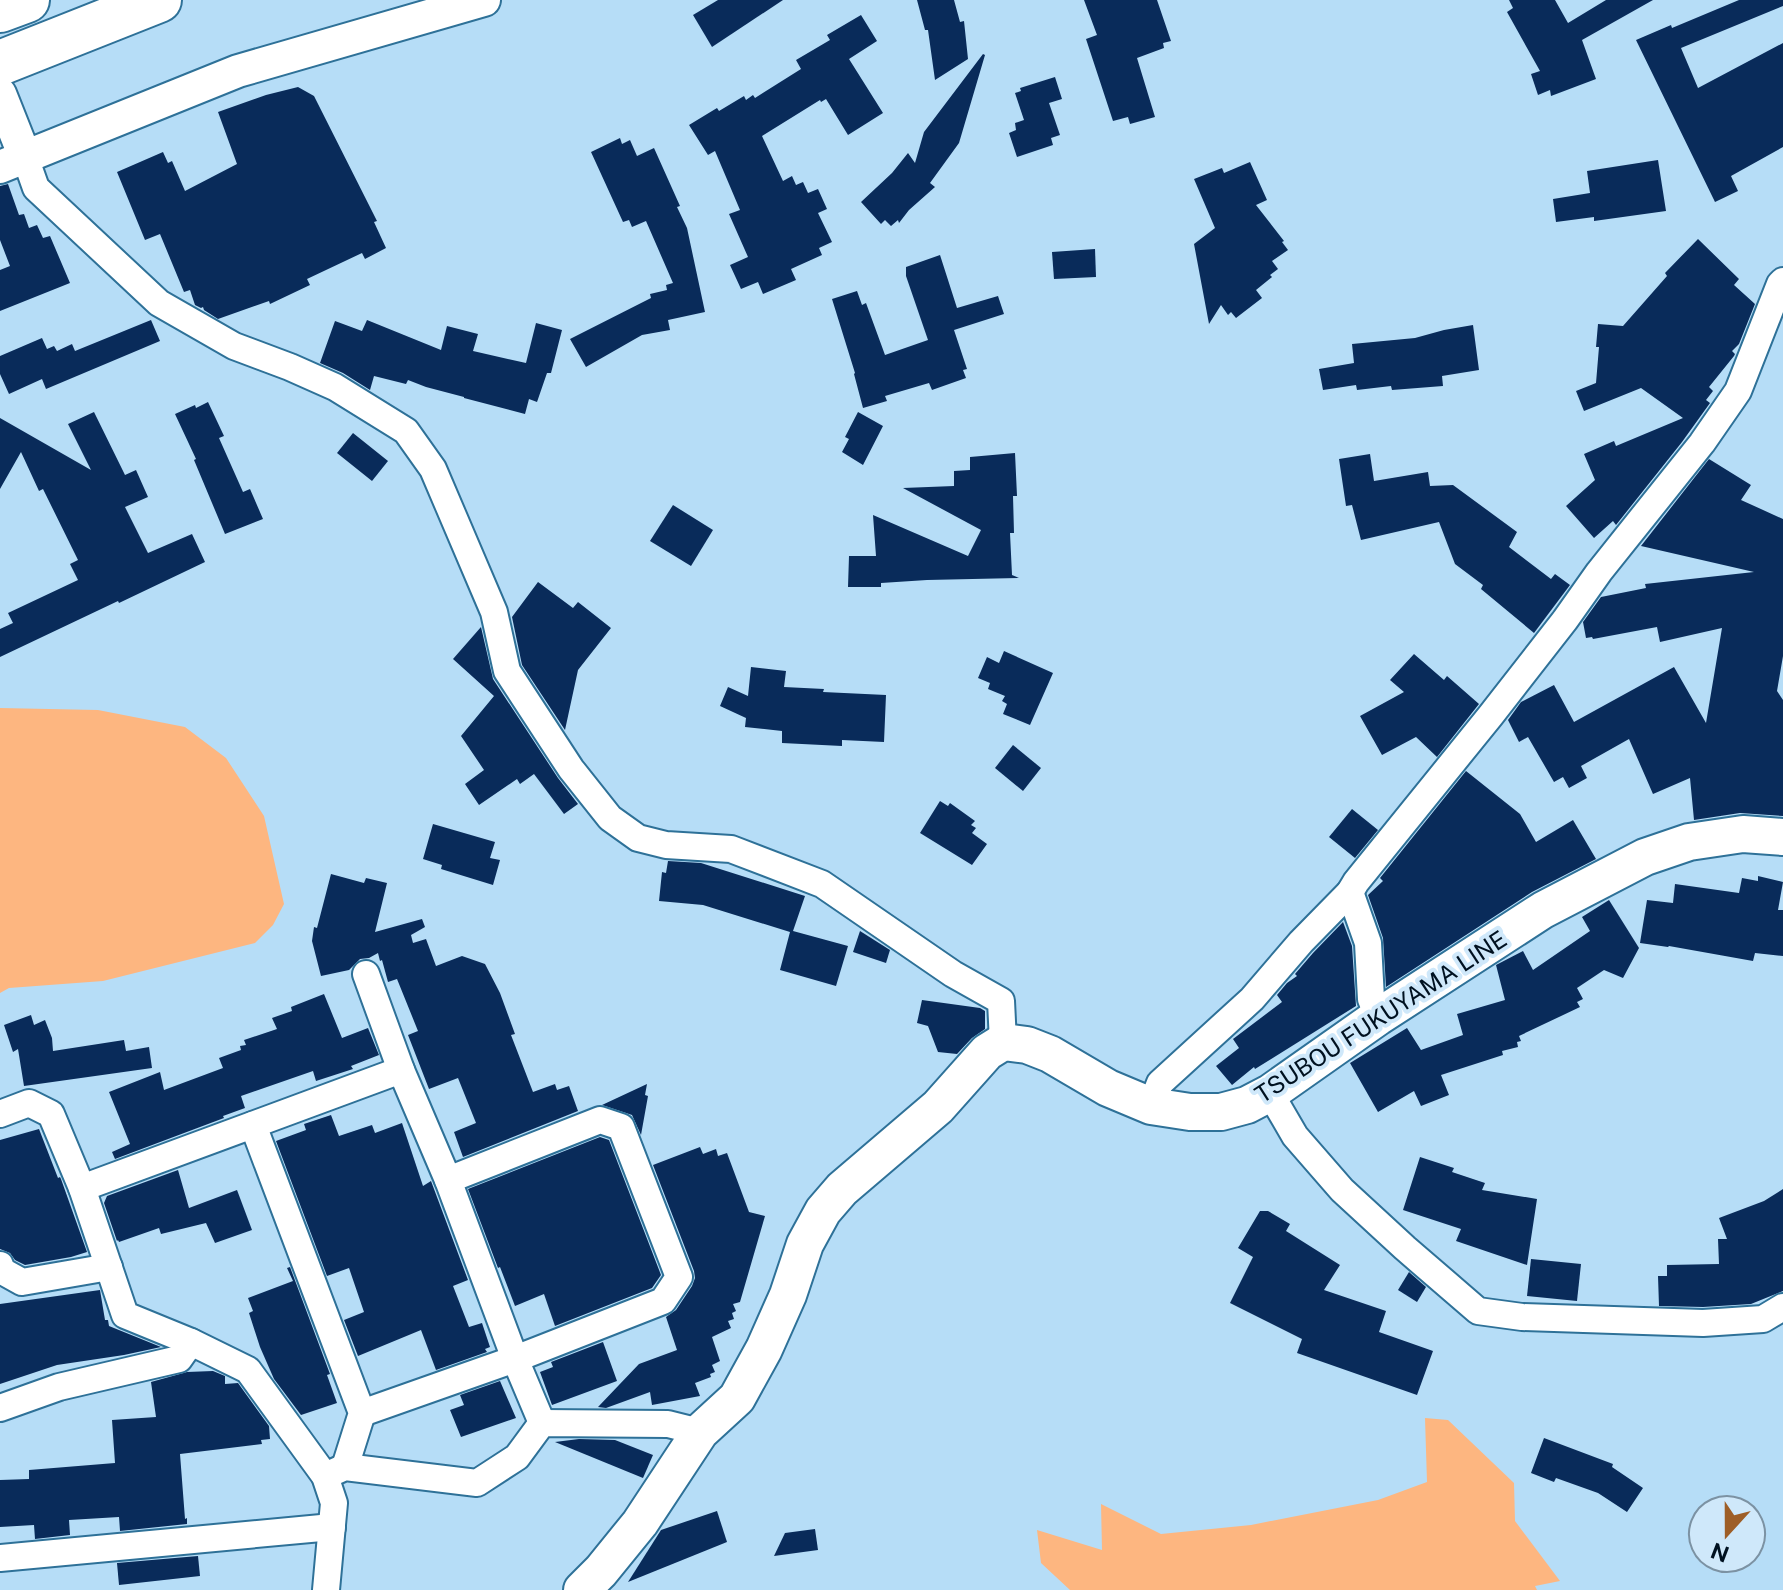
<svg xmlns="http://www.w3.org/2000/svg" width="1783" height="1590" font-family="'Public Sans',sans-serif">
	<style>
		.green { fill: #fdb680 }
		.building { fill: #092b5a }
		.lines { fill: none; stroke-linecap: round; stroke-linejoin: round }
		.minor-casing { stroke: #2e7198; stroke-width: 30 }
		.tertiary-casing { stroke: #2e7198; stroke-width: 36 }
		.secondary-casing { stroke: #2e7198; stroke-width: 40 }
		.motorway-casing { stroke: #2e7198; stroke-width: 48 }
		.minor { stroke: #fff; stroke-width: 26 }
		.tertiary { stroke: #fff; stroke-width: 32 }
		.secondary { stroke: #fff; stroke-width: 36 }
		.motorway { stroke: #fff; stroke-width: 44 }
		.labels { text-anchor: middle; stroke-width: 8; stroke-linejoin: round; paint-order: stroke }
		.street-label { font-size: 24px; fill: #001120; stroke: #cfe8fa }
	</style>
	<rect width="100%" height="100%" fill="#b6ddf7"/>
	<g class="green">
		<path d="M0,708L98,710L185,727L226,758L264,816L284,904L273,925L255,943L103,981L9,988L0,993Z"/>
		<path d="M1425,1418L1448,1420L1514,1483L1515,1521L1560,1581L1535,1586L1537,1590H1070L1041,1563L1037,1530L1102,1550L1101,1504L1161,1534L1251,1525L1378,1500L1427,1482Z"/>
	</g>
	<g class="building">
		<path d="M718,0H783L712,47L693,15Z"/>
		<path d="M917,0H954L960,22L964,21L968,59L935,80L928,30H925Z"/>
		<path d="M1084,0H1157L1171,41L1163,43L1164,48L1137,58L1155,117L1130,124L1128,117L1113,121L1086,39L1097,35Z"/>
		<path d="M1509,0H1555L1568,23L1606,0H1653L1582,40L1596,79L1551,96L1550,90L1538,95L1531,74L1540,71L1507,12L1513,8Z"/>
		<path d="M1739,0H1783V6L1681,48L1698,88L1783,43V147L1731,176L1738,191L1715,202L1636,40L1671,25L1672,28Z"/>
		<path d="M861,15L877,41L849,59L883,113L848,135L826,99L821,102L820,100L762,136L783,181L792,176L796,185L803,182L808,193L818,189L827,209L818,213L832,242L819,248L822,255L791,269L796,280L763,294L758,282L741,289L730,265L748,257L729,214L740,210L715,151L708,155L689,125L717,108L719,111L744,96L746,100L753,95L755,98L801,69L796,60L830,40L827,35Z"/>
		<path d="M983,54L985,55L959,143L930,183L935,187L909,210L899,223L898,220L891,226L885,220L881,224L861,202L892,173L908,153L915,163L924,132Z"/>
		<path d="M1055,77L1062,99L1049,103L1060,135L1051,138L1053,145L1017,157L1009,133L1016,130L1015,123L1024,120L1015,93L1021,91L1020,88Z"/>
		<path d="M298,87L314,96L377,221L374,222L386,248L365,259L362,253L307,279L310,285L270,304L269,301L218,319L204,310L203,307L201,308L195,305L190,290L184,292L160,234L145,240L117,172L163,152L168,163L172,161L185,191L237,164L218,112L266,95Z"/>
		<path d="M620,138L622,144L630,140L637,156L654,148L680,206L677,207L687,228L705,312L668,320L670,330L642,335L586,367L570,339L651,298L650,294L667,290L666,285L673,283L646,221L632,227L629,220L623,222L591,152Z"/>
		<path d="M1658,160L1666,211L1594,221V217L1556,222L1553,199L1590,193L1587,171Z"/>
		<path d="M1250,162L1267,200L1256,205L1284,241L1282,242L1288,250L1272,261L1278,269L1270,275L1272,277L1256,290L1262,298L1236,318L1231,312L1228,315L1221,305L1209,324L1194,244L1215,228L1194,179L1222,168L1224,173Z"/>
		<path d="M8,184L19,215L24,214L29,228L37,225L43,238L50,236L70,283L0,311V270L10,266L0,240V186Z"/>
		<path d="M1698,239L1739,279L1734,285L1755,304L1739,344L1732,351L1735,354L1734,356L1709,387L1713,391L1706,400L1710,403L1682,442L1616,525L1613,521L1594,538L1566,506L1595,480L1584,454L1614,441L1616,446L1683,418L1641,388L1584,411L1576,391L1596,383L1599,347H1596L1598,324L1623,326L1667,276L1665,273Z"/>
		<path d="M1095,249L1096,277L1054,279L1052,252Z"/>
		<path d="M940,255L957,308L998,296L1004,314L954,330L967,369L963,370L966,378L932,390L929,383L885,396L887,401L863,408L854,374L855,373L832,299L857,291L862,305L866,303L885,355L928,340L906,276V267Z"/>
		<path d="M151,320L160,341L46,389L42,379L9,394L0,374V356L42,338L47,349L54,346L57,351L72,344L75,351Z"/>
		<path d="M367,320L441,350L447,326L478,334L473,351L526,363L536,323L562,330L551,373H547L537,402L529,399L525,414L464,398V397L426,387L408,380L406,384L374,376L370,390L343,373L320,363L335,321L362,331Z"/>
		<path d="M1473,325L1479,370L1442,376L1443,386L1392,390L1391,386L1357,390L1356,385L1323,390L1319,369L1354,363L1352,344L1415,338L1444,330Z"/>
		<path d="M208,402L224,436L219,438L243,492L250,489L263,519L225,534L194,460L196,459L175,414L195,405L196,408Z"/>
		<path d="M94,412L125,475L136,470L148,497L125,507L148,553L192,534L205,562L119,603L118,601L0,657V629L13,623L8,613L78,580L70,564L78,560L43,489L39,491L21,452L0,489V418L91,470L68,424Z"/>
		<path d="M858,412L883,426L863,465L842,452L849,439L845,437Z"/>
		<path d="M353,433L388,461L372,481L337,453Z"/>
		<path d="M1015,453L1017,496H1013L1014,533H1010L1012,575L1019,578L927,580L881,583V587H848L849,556H876L873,515L968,556L981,530L903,488L954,486V471L970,470V457Z"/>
		<path d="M1370,454L1374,481L1428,472L1430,486L1453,485L1517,532L1509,547L1551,579L1555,574L1570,585L1534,633L1481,589L1483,585L1455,564L1439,522L1361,540L1352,505L1346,506L1339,459Z"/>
		<path d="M1709,459L1751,485L1741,500L1783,519V656L1777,691L1783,700V816L1740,813L1694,820L1690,778L1653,794L1629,739L1581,766L1587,778L1569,788L1563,777L1554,782L1528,737L1519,742L1508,720L1521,702L1554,685L1574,722L1674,667L1706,723L1722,628L1660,642L1657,627L1593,639L1592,637L1586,638L1583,622L1601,597L1646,588L1645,584L1754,572L1641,546Z"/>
		<path d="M673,505L713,530L691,566L650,541Z"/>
		<path d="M538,582L573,608L578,602L611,628L578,670L565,730L522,665L512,617Z"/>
		<path d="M481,627L493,679L558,778L578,804L564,814L534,774L520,784L517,779L479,805L465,784L484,770L461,736L494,696L453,659Z"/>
		<path d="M1004,651L1053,673L1030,725L1003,714L1007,704L1002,701L1005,696L988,689L990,683L978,678L987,657L999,663Z"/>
		<path d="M1414,654L1444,680L1447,676L1479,704L1437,757L1416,737L1382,755L1360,716L1404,692L1390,680Z"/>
		<path d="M751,667L786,671L784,687L824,689L823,692L886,695L884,742L842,740V746L782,743V731L745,727L746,718L720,706L728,687L748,696Z"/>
		<path d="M1013,745L1041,768L1023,791L995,768Z"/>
		<path d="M1466,771L1520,814L1536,842L1573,820L1596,859L1532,892L1386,987L1383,938L1368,895L1383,881L1380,878Z"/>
		<path d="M940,801L948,806L950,803L975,821L971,825L976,828L972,833L987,844L972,865L920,833Z"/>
		<path d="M1352,809L1378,830L1355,858L1329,837Z"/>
		<path d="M433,824L495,842L490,858L500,860L493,885L441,869L442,865L423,859Z"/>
		<path d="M668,861L701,863L805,896L793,931L848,946L836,986L780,970L790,932L703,905L659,901L662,872L666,873Z"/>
		<path d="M331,874L364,883L366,878L387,883L375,932L422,919L425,927L411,935L413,943L426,939L436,966L462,956L485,964L500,993L515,1034L511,1035L533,1092L555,1084L557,1090L569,1086L578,1111L463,1157L454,1132L476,1123L458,1078L429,1089L408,1035L418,1031L397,979L388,982L382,960L380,961L378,953L369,958L360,959L349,970L321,976L312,941L314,927L317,928Z"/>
		<path d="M1758,876L1783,882L1778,910H1783V956L1755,953L1753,961L1669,946L1668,947L1640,943L1647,900L1673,903L1675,884L1739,893L1742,878L1758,881Z"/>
		<path d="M1609,900L1639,948L1623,978L1604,970L1577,988L1583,999L1577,1002L1580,1007L1519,1036L1521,1041L1517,1042L1518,1047L1502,1051L1503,1055L1441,1075L1449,1095L1421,1106L1414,1091L1378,1112L1350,1063L1407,1028L1421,1050L1463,1035L1457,1014L1505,1000L1496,965L1523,951L1533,970L1590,931L1582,917Z"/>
		<path d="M1343,922L1352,946L1356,1006L1255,1069L1254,1067L1232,1085L1216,1066L1239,1048L1233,1039L1282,1002L1277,995L1287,983L1297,976L1295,974L1313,953Z"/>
		<path d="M860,931L890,950L886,963L853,952Z"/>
		<path d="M324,994L342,1038L368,1028L379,1055L351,1066L353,1069L316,1081L313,1071L241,1096L245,1108L223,1116L224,1118L115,1159L112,1152L130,1144L109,1092L160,1072L164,1090L223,1068L219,1058L241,1050L240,1046L246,1045L244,1040L277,1029L272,1018L292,1011L291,1007Z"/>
		<path d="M922,1000L980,1008L985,1011V1029L972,1038L957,1054L938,1052L928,1026L917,1023Z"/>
		<path d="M31,1015L34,1025L45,1020L52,1038L53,1051L124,1040L126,1051L149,1047L152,1068L24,1086L18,1049L13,1052L4,1025Z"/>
		<path d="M647,1084L645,1095L648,1096L641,1135L632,1115L602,1105Z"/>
		<path d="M331,1115L339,1136L372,1125L375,1133L402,1123L423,1186L431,1181L468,1280L453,1286L469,1327L482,1323L490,1347L485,1349L487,1352L436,1370L421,1330L358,1356L344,1320L364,1312L349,1268L327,1276L276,1141L306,1130L304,1124Z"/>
		<path d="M39,1129L58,1178L60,1177L61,1179L87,1252L71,1257L25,1265L15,1260L10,1253L0,1249V1140Z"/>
		<path d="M600,1137L609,1140L661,1275L652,1288L555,1326L544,1294L515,1306L500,1267L498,1268L468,1189Z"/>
		<path d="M700,1147L703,1154L716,1149L718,1156L727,1153L749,1212L765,1216L740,1302L733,1304L736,1311L732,1313L734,1319L728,1321L731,1328L712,1337L720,1361L712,1365L715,1372L710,1374L711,1377L695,1383L700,1396L652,1405L650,1392L606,1408L598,1407L639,1364L677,1350L666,1317L676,1310L692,1286L695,1278L694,1271L653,1165Z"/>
		<path d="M1420,1157L1454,1168L1452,1172L1485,1183L1482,1190L1537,1199L1527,1265L1456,1241L1461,1229L1403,1210Z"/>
		<path d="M178,1170L189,1208L237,1190L252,1230L215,1243L206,1223L161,1234L159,1228L119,1242L118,1240L117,1241L104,1203L107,1196Z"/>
		<path d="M1783,1189V1291L1751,1304L1703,1307L1659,1306L1658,1276H1667V1265L1719,1264L1718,1239H1727L1719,1218L1764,1201Z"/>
		<path d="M1260,1211H1268L1290,1224L1286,1231L1340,1265L1324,1290L1386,1311L1379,1332L1433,1351L1417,1395L1297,1353L1302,1339L1230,1303L1253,1257L1238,1248Z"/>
		<path d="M1531,1259L1581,1264L1577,1301L1527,1296Z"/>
		<path d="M290,1267L330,1374L327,1375L337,1403L301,1415L274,1379L260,1347L249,1313L253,1311L248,1298L293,1281L287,1268Z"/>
		<path d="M1409,1272L1426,1287L1417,1302L1398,1290Z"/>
		<path d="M100,1290L105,1320H108L109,1326L161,1347L124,1355L57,1365L0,1384V1304Z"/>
		<path d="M603,1342L617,1381L552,1405L540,1372L553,1367L551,1362Z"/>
		<path d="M213,1371L225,1376V1384L238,1383L269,1426L270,1439L261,1440L262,1444L180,1454L185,1519L187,1518V1524L120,1531L119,1517L69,1520L70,1535L35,1539L34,1525L0,1527V1480L29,1479V1470L115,1463L112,1420L156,1417L151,1382L187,1372Z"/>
		<path d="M500,1381L516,1418L461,1437L450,1410L464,1405L460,1395Z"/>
		<path d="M1544,1438L1613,1464L1612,1467L1643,1488L1627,1512L1598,1493L1556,1478L1554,1482L1531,1473Z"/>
		<path d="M579,1439L615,1440L653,1455L643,1478L555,1442Z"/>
		<path d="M717,1511L727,1542L628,1582L661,1530Z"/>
		<path d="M815,1529L818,1550L774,1556L785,1533Z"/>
		<path d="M198,1556L200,1576L119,1585L117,1563Z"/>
	</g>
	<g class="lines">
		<g class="minor-casing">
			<g id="minor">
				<path d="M25,157L36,188L159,303L234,346L290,367L335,387L406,431L433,469L494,612L507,671L571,769L610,818L638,838L666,845L731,849L822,884L953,974L1001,1001L1003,1042"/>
				<path d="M1350,892L1368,943L1371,999L1378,1017"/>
				<path d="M366,974L401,1070L448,1180L515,1359L542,1423"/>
				<path d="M1270,1093L1295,1136L1342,1190L1405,1248L1478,1311L1522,1317L1703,1323L1763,1319L1783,1307"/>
				<path d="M1151,1106L1160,1083L1252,999L1301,942L1350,892L1356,882L1491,715L1565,620L1599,572L1702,443L1738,391L1780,284L1783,281"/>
				<path d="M0,1114L29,1103L51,1114L82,1188L125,1315L191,1342L248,1370L325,1476L334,1503L326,1590"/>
				<path d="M253,1125L362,1413L345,1467"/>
				<path d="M82,1188L401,1070"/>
				<path d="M0,1265L2,1271L22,1282L109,1267"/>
				<path d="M0,1408L59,1387L179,1359L191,1342"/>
				<path d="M362,1413L515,1359L663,1301L679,1277L621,1127L600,1120L448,1180"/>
				<path d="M325,1476L345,1467L477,1483L517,1457L542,1423L668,1424L700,1432"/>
				<path d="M0,1558L332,1527"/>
			</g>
		</g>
		<g class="tertiary-casing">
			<g id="tertiary">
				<path d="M0,94L25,157"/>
				<path d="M0,167L238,71L484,0"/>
			</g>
		</g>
		<g class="secondary-casing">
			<path id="secondary" d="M582,1590L601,1571L640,1523L700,1432L737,1398L764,1349L788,1295L805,1244L823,1211L842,1189L938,1107L987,1052L1003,1042L1027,1045L1050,1054L1108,1088L1151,1106L1190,1112H1221L1247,1105L1270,1093L1378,1017L1543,910L1645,857L1689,842L1743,834L1783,837"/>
		</g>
		<g class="motorway-casing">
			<g id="motorway">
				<path d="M0,10L27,0"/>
				<path d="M0,63L159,0"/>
			</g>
		</g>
		<use href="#minor" class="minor"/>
		<use href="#tertiary" class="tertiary"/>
		<use href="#secondary" class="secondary"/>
		<use href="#motorway" class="motorway"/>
	</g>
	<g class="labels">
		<g class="street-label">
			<text transform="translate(1381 1017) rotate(-33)" y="8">TSUBOU FUKUYAMA LINE</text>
		</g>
	</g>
	<g transform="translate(1727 1534) rotate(201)"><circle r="38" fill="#cfe8fa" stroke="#7c92a3" stroke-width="2"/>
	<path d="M0-6L14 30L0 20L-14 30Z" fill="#9e5e27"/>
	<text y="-12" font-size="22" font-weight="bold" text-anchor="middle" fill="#001120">N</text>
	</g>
</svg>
